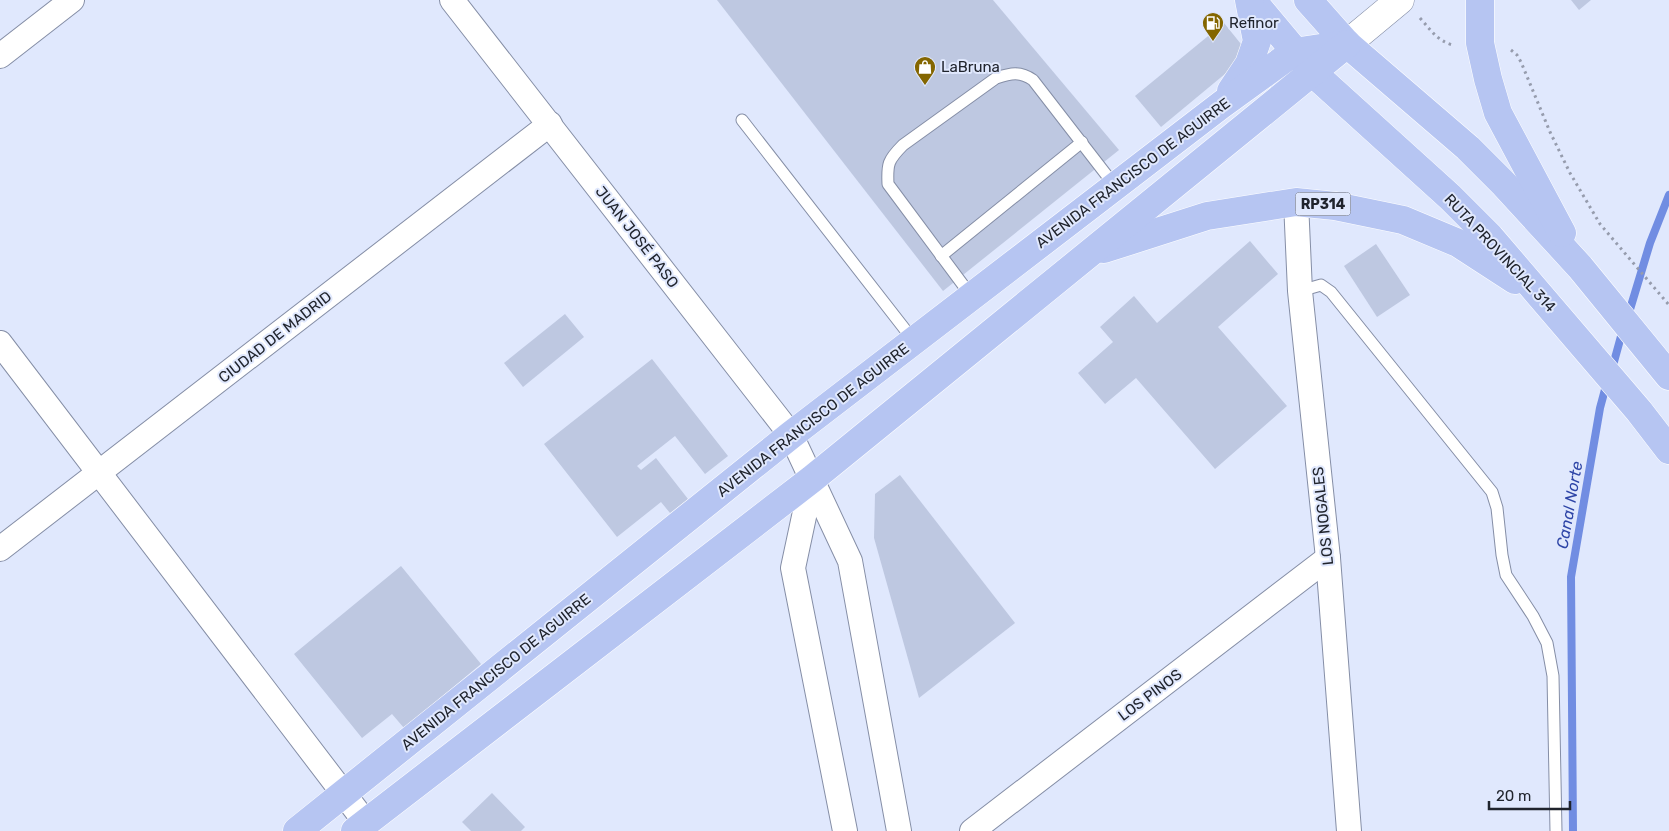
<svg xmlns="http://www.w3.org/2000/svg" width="1669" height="831" font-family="Rubik,sans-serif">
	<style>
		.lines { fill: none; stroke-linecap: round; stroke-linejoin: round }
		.stream { stroke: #718de2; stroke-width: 8 }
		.building { fill: #bec8e1 }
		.service-casing { stroke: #858ea6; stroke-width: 13 }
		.minor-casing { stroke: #858ea6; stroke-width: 26 }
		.secondary-casing { stroke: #858ea6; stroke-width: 29 }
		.primary-casing { stroke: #fff; stroke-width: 29 }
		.path { stroke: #969cad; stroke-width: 3; stroke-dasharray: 2.5 4; stroke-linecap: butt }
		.service { stroke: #fff; stroke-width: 11 }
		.minor { stroke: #fff; stroke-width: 24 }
		.secondary { stroke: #fff; stroke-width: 28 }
		.primary { stroke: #b6c5f2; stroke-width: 28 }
		.labels { text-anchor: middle; stroke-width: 4; stroke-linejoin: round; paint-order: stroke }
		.shield { fill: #e0e8fd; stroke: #5a5f6b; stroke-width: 1 }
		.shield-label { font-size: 14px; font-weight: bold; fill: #20242d }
		.poi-label { font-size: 15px; fill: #20242d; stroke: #e0e8fd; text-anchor: start }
		.street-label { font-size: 15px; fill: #20242d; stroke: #e0e8fd }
		.water-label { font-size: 16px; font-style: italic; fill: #2e45a7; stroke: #e0e8fd }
	</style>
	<rect width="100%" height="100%" fill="#e0e8fd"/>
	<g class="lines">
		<g class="stream">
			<path d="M1628,316L1650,243L1669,195"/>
			<path d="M1612,369L1623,329"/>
			<path d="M1573,831L1571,577L1600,408L1607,382"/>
		</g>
	</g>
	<g class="building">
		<path d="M717,0H993L1119,150L943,291Z"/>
		<path d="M1571,0H1591L1579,10Z"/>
		<path d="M1224,23L1249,54L1161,127L1135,96Z"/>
		<path d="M1250,241L1278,274L1218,327L1287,406L1215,469L1136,378L1105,404L1078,373L1113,342L1100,327L1134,296L1157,323Z"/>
		<path d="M1376,244L1410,295L1377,317L1344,266Z"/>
		<path d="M565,314L584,337L523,387L504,363Z"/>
		<path d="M652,359L728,456L705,474L675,436L637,466L641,470L656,458L688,499L670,513L661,502L617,537L544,444Z"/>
		<path d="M900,475L1015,623L919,698L874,538L875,494Z"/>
		<path d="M401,566L481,664L404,728L392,714L362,738L294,654Z"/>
		<path d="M492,793L525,827L521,831H471L462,822Z"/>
	</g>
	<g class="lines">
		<g class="service-casing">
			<g id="service">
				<path d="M742,120L914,341"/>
				<path d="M941,256L1082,142"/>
				<path d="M1300,291L1321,285L1331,292L1492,492L1497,508L1502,555L1506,575L1533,616L1547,643L1553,676L1556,831"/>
				<path d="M972,297L888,184C887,164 888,160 903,145L996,78C1011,73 1020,71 1033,80L1115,186"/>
			</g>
		</g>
		<g class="minor-casing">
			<g id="minor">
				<path d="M452,0L791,435L850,561L899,831"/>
				<path d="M0,56L72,0"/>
				<path d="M1296,202L1300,291L1328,558L1349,831"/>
				<path d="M0,343L366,823"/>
				<path d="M812,479L793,568L845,831"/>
				<path d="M0,549L550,124"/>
				<path d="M972,831L1328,558"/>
			</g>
		</g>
		<g class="secondary-casing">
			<path id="secondary" d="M1347,44L1400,0"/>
		</g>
		<g class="primary-casing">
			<g id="primary">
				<path d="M1252,0L1313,73L1450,197L1490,237L1639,411L1669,450"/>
				<path d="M1308,0L1347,44L1468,148L1503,183L1580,267L1669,376"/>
				<path d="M1480,0V43L1488,79L1498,113L1562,233"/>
				<path d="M1231,91L1249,64L1257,41L1249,0"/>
				<path d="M1104,249L1207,216L1296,202L1335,206L1403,220L1458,243L1515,280"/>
				<path d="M297,831L791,435L1221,105L1294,52L1347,44"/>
				<path d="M355,831L812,479L1347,44"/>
			</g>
		</g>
		<g class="path">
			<path d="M1420,18C1430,29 1437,41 1453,45"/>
			<path d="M1511,50L1517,55L1521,62L1550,132L1570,173L1600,224L1669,305"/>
		</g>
		<use href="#service" class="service"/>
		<use href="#minor" class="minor"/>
		<use href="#secondary" class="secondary"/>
		<use href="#primary" class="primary"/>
	</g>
	<defs>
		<g id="fuel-pin" transform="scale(1.125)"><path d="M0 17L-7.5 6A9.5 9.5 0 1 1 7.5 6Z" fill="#846600" stroke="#e0e8fd"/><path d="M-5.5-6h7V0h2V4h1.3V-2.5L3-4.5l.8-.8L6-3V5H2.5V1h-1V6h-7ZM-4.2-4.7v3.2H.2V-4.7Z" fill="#fff"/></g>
		<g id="shop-pin" transform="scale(1.125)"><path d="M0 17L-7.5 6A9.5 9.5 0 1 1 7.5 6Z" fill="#846600" stroke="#e0e8fd"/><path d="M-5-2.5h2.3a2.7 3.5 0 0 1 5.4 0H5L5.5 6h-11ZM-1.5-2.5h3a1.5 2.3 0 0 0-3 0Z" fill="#fff"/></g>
	</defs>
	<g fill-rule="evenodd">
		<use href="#fuel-pin" x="1213" y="23"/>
		<use href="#shop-pin" x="925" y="67"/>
	</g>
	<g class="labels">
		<rect class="shield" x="1295.5" y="192.5" width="55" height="23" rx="4"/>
		<g class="shield-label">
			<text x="1323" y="209">RP314</text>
		</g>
		<g class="poi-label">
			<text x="1229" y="28">Refinor</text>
			<text x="941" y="72">LaBruna</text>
		</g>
		<g class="street-label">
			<text transform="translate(1133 173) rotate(-37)" y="5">AVENIDA FRANCISCO DE AGUIRRE</text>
			<text transform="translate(637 237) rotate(52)" y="5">JUAN JOSÉ PASO</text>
			<text transform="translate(1500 253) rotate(47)" y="5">RUTA PROVINCIAL 314</text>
			<text transform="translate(275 337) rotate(-38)" y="5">CIUDAD DE MADRID</text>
			<text transform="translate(813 420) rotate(-38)" y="5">AVENIDA FRANCISCO DE AGUIRRE</text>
			<text transform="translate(1323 516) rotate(-96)" y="5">LOS NOGALES</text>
			<text transform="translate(496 672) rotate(-39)" y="5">AVENIDA FRANCISCO DE AGUIRRE</text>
			<text transform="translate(1150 695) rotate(-37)" y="5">LOS PINOS</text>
		</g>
		<g class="water-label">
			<text transform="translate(1569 505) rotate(-80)" y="6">Canal Norte</text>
		</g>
	</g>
	<path d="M1489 801v8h81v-8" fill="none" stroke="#20242d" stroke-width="2.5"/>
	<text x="1496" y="801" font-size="15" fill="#20242d" stroke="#e0e8fd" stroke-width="4" paint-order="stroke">20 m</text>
</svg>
